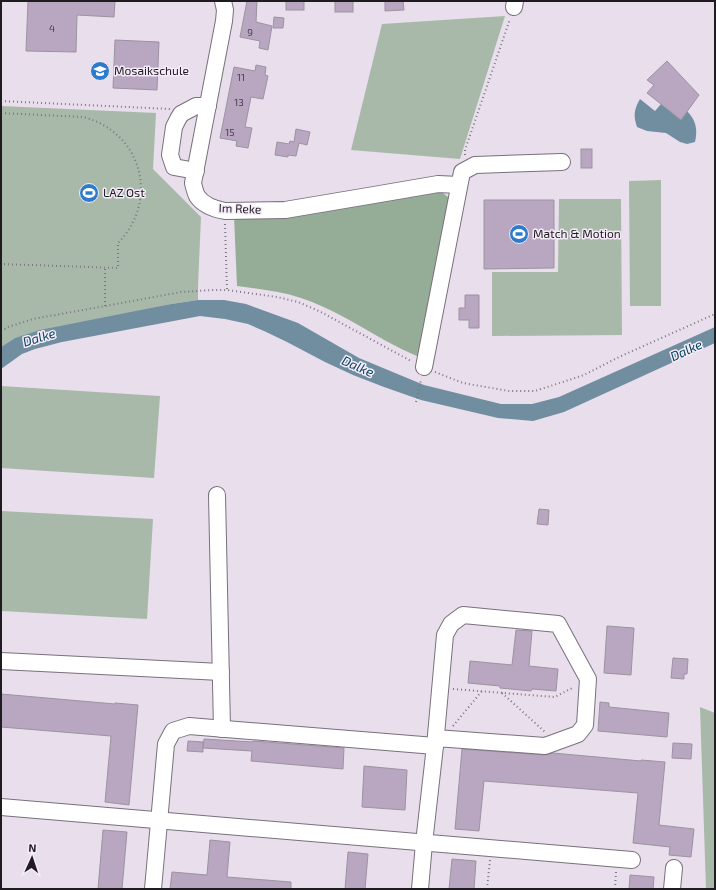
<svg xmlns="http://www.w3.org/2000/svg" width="716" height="890" font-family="'Exo 2',sans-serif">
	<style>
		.green { fill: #a8b9a9 }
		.forest { fill: #95ad96 }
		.water { fill: #708e9f }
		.building { fill: #b9a6c1; stroke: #9c93a0 }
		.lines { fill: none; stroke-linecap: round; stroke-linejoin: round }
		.minor-casing { stroke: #79707c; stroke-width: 18 }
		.path { stroke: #7c767f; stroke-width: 2; stroke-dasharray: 1 3; stroke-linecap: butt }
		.minor { stroke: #fff; stroke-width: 16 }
		.labels { text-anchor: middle; stroke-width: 3; stroke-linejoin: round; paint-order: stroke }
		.number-label { font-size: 10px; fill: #463e49 }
		.poi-label { font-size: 12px; fill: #1f1c21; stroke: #f5ebf9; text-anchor: start }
		.street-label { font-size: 12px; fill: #1f1c21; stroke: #f5ebf9 }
		.water-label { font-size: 13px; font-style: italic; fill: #03435d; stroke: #f5ebf9 }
	</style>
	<rect width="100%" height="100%" fill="#e8deec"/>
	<g class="green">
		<path d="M505,16L460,159L351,150L382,24Z"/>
		<path d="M1,106L156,113L153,169L201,217L198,286V300L171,304L15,338L1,347Z"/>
		<path d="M661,180V306H630L629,181Z"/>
		<path d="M559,199H621L622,335L492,336V272H558Z"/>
		<path d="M1,386L160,396L154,478L1,468Z"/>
		<path d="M1,511L153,519L147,619L1,611Z"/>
		<path d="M700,707L715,713V889H706Z"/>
	</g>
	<path class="forest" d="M439,190L452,200L419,357C408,352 397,347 386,341C358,325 331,308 301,298C280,291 258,289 237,286L234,216Z"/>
	<g class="water">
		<path d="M640,99L655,111L661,104L680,119L687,111C696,120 698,130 695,142L687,144L680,142L666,133L647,131L637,127C633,115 634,110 640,99Z"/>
		<path d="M198,300H224L246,304L298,323L359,358L424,385L501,404H532L559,397L715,327V343L564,412L533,421L498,418L421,400L384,387L353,375L325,362L287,342L264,331L248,324L225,319L200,316L62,342L35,349L22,354L1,369V347L15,338L40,330L171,304Z"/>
	</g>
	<g class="building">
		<path d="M28,1H115L114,17L77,15L76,52L26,51Z"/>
		<path d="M247,1H257L256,22L272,26L268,50L259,48L260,41L240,37Z"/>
		<rect x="286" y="1" width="18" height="9"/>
		<rect x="335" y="1" width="18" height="11"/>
		<path d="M385,1H403L404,10L385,11Z"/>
		<path d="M274,17L284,18L283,28H273Z"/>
		<path d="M115,40L159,42L157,90L113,88Z"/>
		<path d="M667,61L699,95L681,120L647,93L654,85L647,80Z"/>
		<path d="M256,65L266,67L265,75L268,76L263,99L251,97L245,127L252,128L248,148L236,146L237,141L220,138L234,67L255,71Z"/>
		<path d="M296,129L310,132L307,145L299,143L296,156L288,155V157L275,155L277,142L289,144L290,141L294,142Z"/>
		<rect x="581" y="149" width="11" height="19"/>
		<path d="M484,200H554V268L484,269Z"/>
		<path d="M465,295H479V328H469V320H459V308H465Z"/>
		<path d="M539,509L549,510L548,525L537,524Z"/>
		<path d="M607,626L634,628L631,675L604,673Z"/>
		<path d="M516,630L532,631L529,666L558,669L556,691L532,689L531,691L500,688V686L468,683L470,661L512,665Z"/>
		<path d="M673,658L688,659L687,674H684V679L671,678Z"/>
		<path d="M1,694L115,704V703L138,705L129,805L105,802L111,736L1,727Z"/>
		<path d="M600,702L609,703V707L669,713L667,737L598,731Z"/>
		<path d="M204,739L253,742V741L344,748L343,769L251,761L252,751L203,748Z"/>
		<path d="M188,741L203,742V752L187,751Z"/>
		<path d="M673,743L692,744L691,759L672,758Z"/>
		<path d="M462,749L544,755L553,753L641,761V760L665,762L659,825L694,829L691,857L669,855L670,847L633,843L638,793L484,781L479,831L455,829Z"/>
		<path d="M364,766L407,770L405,810L362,807Z"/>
		<path d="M103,830L127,832L122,889H98Z"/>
		<path d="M210,840L230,842L227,877L291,882V889H170L172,872L207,875Z"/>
		<path d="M348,852L368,854L365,889H345Z"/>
		<path d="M452,859L476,861L474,889H449Z"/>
		<path d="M630,875L654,877L653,889H629Z"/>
	</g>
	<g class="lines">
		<g class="minor-casing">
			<g id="minor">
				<path d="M223,1L225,10L224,21L193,183C194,187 195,192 197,196C203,205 214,209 225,211L285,210L368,196L438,184L459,185"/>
				<path d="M514,7L515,1"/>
				<path d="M196,171L174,167L170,155L174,127L178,119L181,114L196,106H208"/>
				<path d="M424,367L462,172L475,165L562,162"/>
				<path d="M217,495L222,729"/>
				<path d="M1,661L221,672"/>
				<path d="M1,807L632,860"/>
				<path d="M153,889L166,744L173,731L189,726L435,746"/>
				<path d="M420,889L424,843L435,746L445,635L451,624L463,615L558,624L588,679L585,725L578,734L545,746L436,738"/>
				<path d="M672,889L674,868"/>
			</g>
		</g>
		<g class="path">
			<path d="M1,101L170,109"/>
			<path d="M1,113L83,117C142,132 160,200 118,243V268L1,264"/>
			<path d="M465,155V150L510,19"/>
			<path d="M225,224L227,290"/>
			<path d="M105,306V268"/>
			<path d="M1,331L8,327L33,319L105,306L181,292L212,290H227L277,297L298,302L319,311L411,361"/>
			<path d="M435,372L463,383L509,391H535L584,375L619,357L715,314"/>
			<path d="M416,402L421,380"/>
			<path d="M453,689L555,697L574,687"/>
			<path d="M502,693L545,732"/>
			<path d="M453,726L482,691"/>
			<path d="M487,889L490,860"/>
			<path d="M615,889L616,872"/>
		</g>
		<use href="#minor" class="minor"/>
	</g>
	<defs>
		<g id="school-disc" transform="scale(1)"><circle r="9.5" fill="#2d7ccc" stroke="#f5ebf9"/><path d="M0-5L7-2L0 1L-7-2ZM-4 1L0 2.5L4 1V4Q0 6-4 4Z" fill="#fff"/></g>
		<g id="stadium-disc" transform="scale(1)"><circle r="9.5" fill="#2d7ccc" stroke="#f5ebf9"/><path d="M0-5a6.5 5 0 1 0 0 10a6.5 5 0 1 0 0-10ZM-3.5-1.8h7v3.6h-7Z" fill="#fff"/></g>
	</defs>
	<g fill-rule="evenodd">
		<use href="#school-disc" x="100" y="71"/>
		<use href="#stadium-disc" x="89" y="193"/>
		<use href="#stadium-disc" x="519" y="234"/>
	</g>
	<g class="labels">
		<g class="number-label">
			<text x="52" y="32">4</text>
			<text x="250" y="36">9</text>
			<text x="241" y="81">11</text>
			<text x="239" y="106">13</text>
			<text x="230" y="136">15</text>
		</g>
		<g class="poi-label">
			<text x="114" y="75">Mosaikschule</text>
			<text x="103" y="197">LAZ Ost</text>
			<text x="533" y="238">Match &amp; Motion</text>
		</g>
		<g class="street-label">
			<text transform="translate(240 209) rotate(2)" y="4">Im Reke</text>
		</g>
		<g class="water-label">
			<text transform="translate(39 337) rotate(-17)" y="5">Dalke</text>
			<text transform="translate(686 350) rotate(-25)" y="5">Dalke</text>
			<text transform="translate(358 366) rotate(24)" y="5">Dalke</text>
		</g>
	</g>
	<rect width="716" height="890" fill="none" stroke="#1f1c21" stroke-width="4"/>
	<g transform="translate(32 858) rotate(3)" stroke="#f5ebf9" stroke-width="3" paint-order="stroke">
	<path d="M0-3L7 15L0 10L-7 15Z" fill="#1f1c21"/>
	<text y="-6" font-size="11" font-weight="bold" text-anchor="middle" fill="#1f1c21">N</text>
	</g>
</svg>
